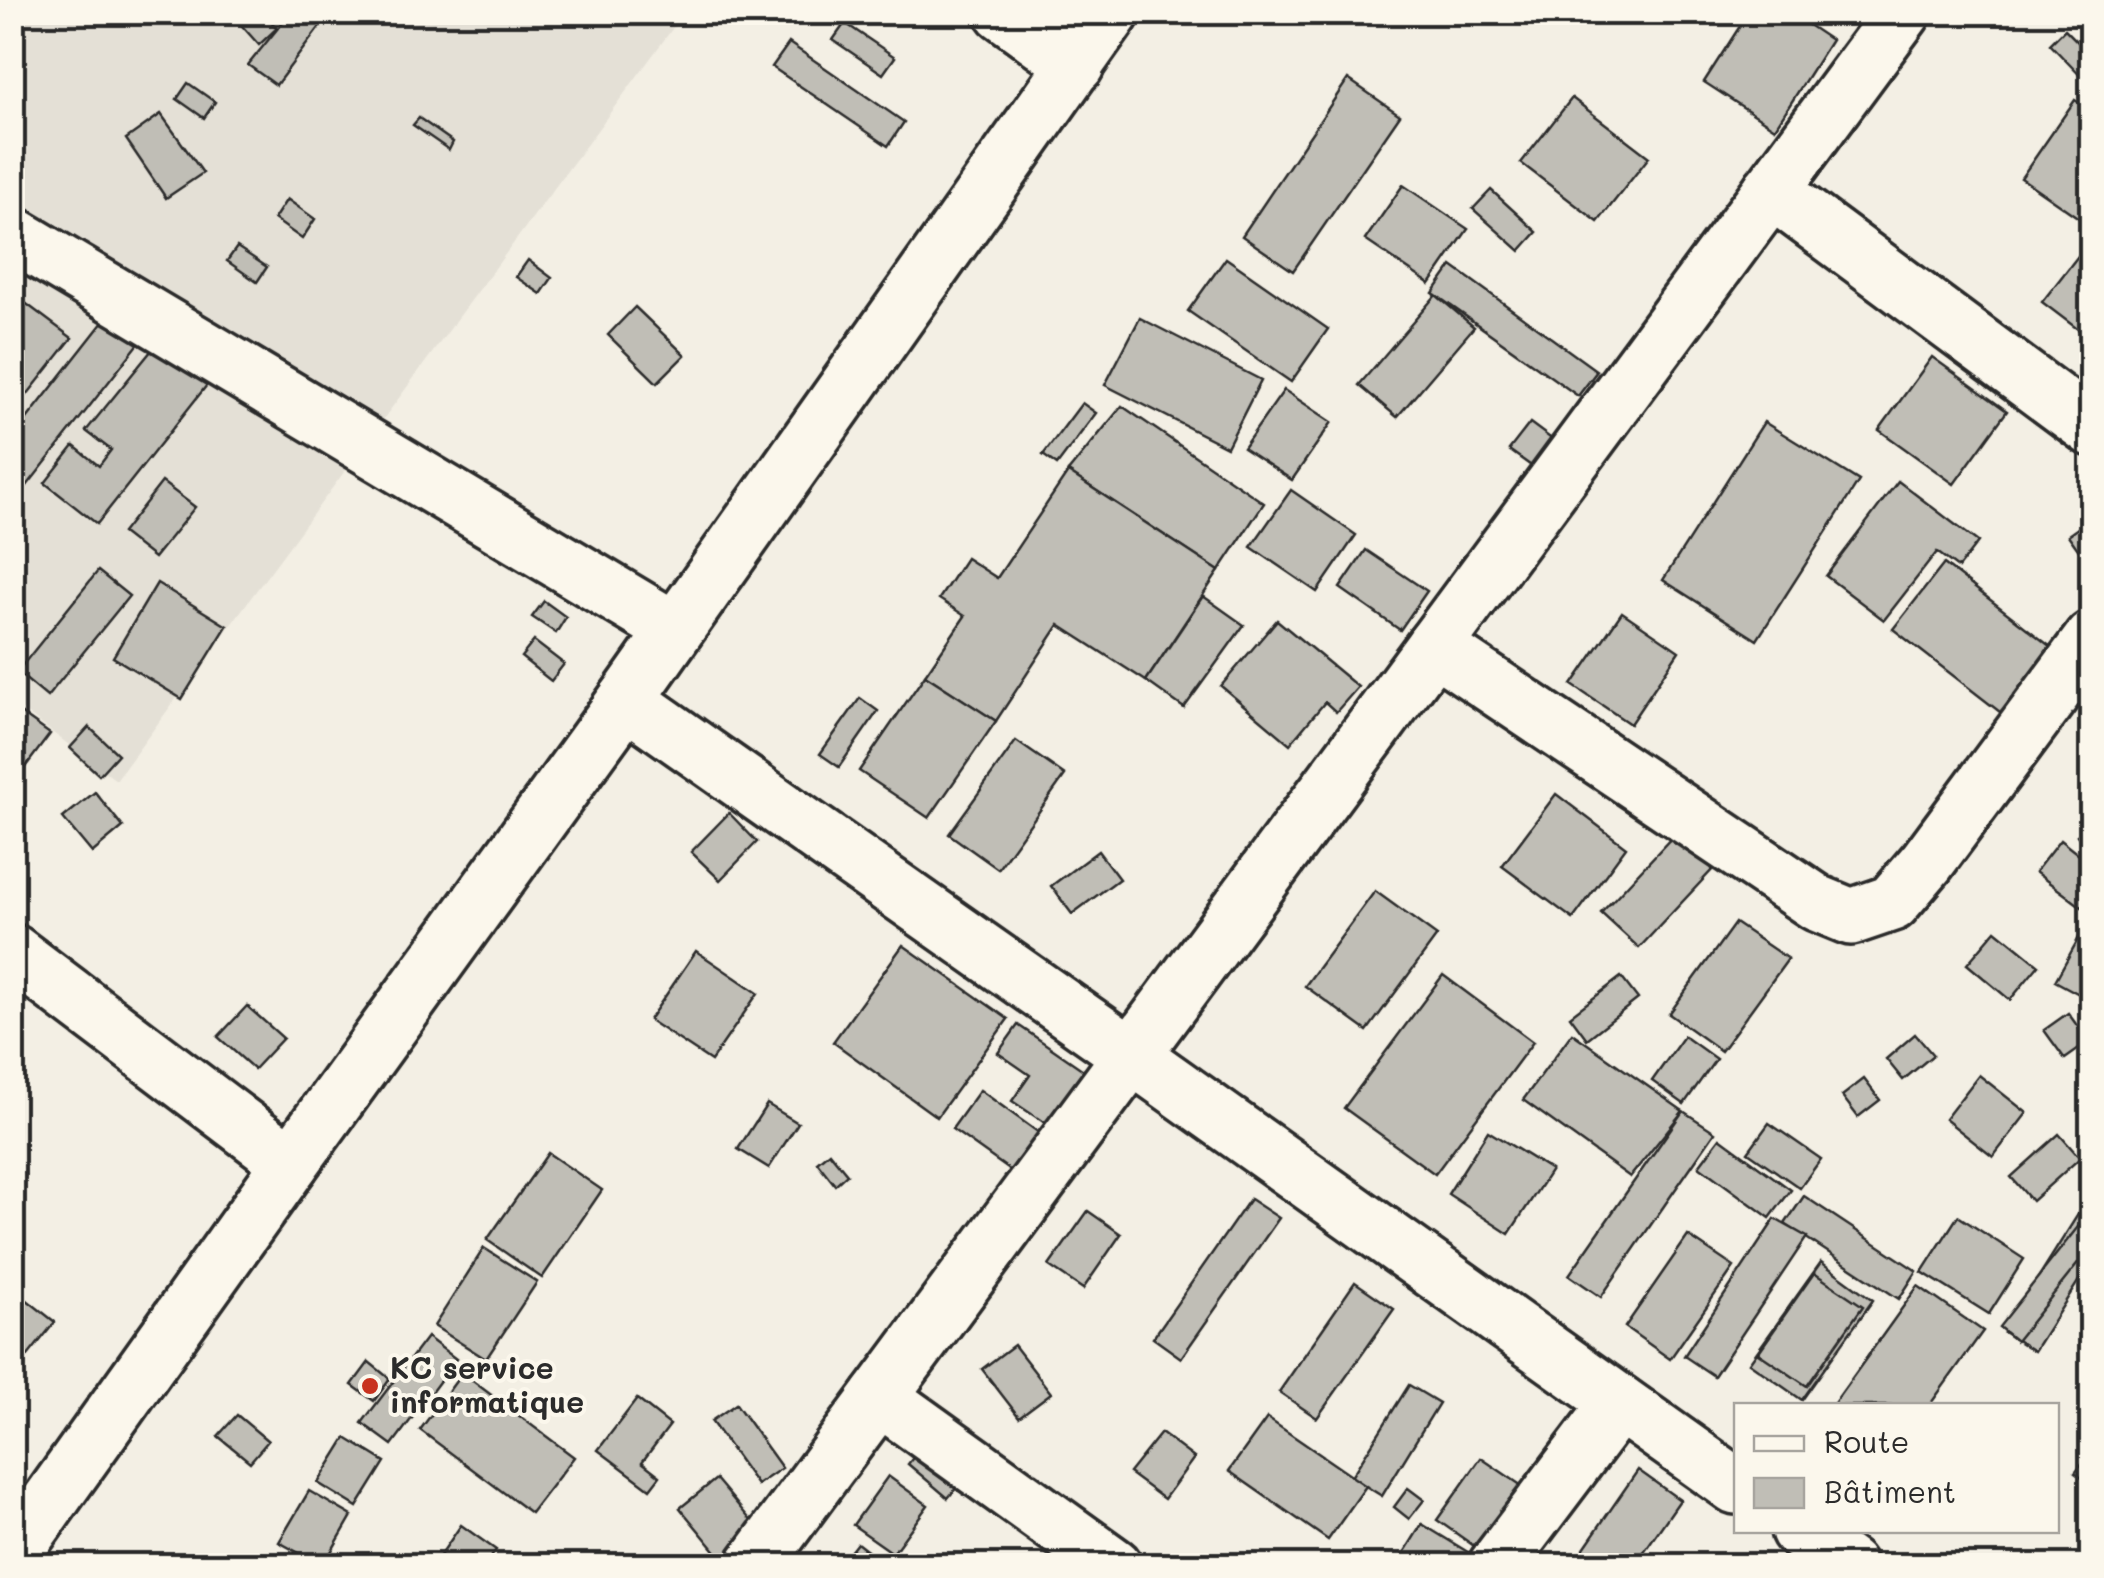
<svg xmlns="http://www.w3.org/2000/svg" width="2104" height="1578" font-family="Mali,sans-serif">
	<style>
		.built { fill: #e4e0d6 }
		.building { fill: #c0beb6; stroke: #2b2b2b; stroke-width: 2.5 }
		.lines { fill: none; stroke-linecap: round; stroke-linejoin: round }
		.minor-casing { stroke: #2b2b2b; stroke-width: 62 }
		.minor { stroke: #fbf7ec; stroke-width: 55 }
		.poi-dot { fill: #c8321e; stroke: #fbf7ec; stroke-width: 4 }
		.labels { text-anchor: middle; stroke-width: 8; stroke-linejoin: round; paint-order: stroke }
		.poi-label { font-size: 30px; font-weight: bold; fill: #2b2b2b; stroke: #fbf7ec; text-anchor: start }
	</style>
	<rect width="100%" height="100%" fill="#f3efe4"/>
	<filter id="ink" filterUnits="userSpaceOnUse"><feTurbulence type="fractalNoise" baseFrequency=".01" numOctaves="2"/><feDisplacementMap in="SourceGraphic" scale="20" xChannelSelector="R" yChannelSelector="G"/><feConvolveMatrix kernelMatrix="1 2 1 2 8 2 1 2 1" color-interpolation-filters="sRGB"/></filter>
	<g filter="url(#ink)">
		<path class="built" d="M13,13H684L116,780L13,703Z"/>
		<g class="building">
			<path d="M243,12H262L277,28L259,45L236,19Z"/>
			<path d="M291,12H331L276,85L248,65Z"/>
			<path d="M1749,12H1789L1831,40L1775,128L1704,82Z"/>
			<path d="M845,23L895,57L883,74L833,40Z"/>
			<path d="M2065,29L2092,56V88L2050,44Z"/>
			<path d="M789,43L904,122L888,146L772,67Z"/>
			<path d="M1348,79L1400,115L1293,271L1242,236Z"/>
			<path d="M188,83L215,102L204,118L177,99Z"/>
			<path d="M1572,98L1649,157L1598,222L1521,163Z"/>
			<path d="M2075,100L2092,111V227L2021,178Z"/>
			<path d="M161,114L203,173L166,198L126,139Z"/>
			<path d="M419,118L453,142L449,150L413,125Z"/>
			<path d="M1403,185L1468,229L1430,284L1365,240Z"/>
			<path d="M1491,190L1537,232L1520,251L1473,209Z"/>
			<path d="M287,199L315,219L302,239L274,219Z"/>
			<path d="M2092,238V340L2042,302Z"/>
			<path d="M237,247L267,267L257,282L227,261Z"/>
			<path d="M1226,258L1328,329L1291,382L1188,311Z"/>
			<path d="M528,260L552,278L541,294L516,277Z"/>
			<path d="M1452,266L1597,371L1578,396L1433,293Z"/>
			<path d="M12,293L72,338L12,414Z"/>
			<path d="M1436,295L1474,327L1397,417L1359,385Z"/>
			<path d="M635,307L685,355L657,383L608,335Z"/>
			<path d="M107,317L140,342L12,505V438Z"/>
			<path d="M1140,318L1261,380L1227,447L1105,385Z"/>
			<path d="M156,345L207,385L97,524L45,483L74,446L99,466L111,450L86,431Z"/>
			<path d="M1932,357L2007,411L1954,484L1879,430Z"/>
			<path d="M1284,390L1332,422L1292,480L1243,448Z"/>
			<path d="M1082,403L1096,413L1057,465L1043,455Z"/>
			<path d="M1122,406L1264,503L1219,571L1068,472Z"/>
			<path d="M1764,422L1859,481L1757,640L1663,580Z"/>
			<path d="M1530,423L1561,446L1541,473L1509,450Z"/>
			<path d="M1068,472L1219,571L1146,681L1059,625L996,721L925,675L965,616L939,599L966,558L997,578Z"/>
			<path d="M1898,481L1978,542L1958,568L1937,552L1884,620L1826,576Z"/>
			<path d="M162,482L195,507L154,558L122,533Z"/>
			<path d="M1291,490L1356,535L1317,592L1251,547Z"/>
			<path d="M2092,518V558L2087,562L2068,535Z"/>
			<path d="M1366,550L1427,591L1400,630L1340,588Z"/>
			<path d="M1944,564L2069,661L2018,726L1893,629Z"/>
			<path d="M98,571L129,596L47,697L17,672Z"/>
			<path d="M157,583L227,626L182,699L113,657Z"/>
			<path d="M1203,596L1244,625L1184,708L1146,681Z"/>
			<path d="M544,601L566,617L556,633L532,617Z"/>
			<path d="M1622,612L1679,651L1630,724L1572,685Z"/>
			<path d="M1277,620L1358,687L1336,712L1325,702L1290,744L1221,686Z"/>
			<path d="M534,641L564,664L551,681L521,657Z"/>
			<path d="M925,675L996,721L929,818L859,771Z"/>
			<path d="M860,698L878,711L839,767L820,754Z"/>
			<path d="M12,707L50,734L14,782L12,781Z"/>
			<path d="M89,727L118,754L99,775L70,748Z"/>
			<path d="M1016,741L1065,775L998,869L949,834Z"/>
			<path d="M95,792L123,827L92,853L63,818Z"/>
			<path d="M1556,794L1626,847L1573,919L1502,866Z"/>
			<path d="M729,813L757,842L720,880L691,852Z"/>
			<path d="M2092,825V856L2077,835Z"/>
			<path d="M1675,834L1713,869L1639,948L1601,913Z"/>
			<path d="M2060,840L2088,862L2080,873L2092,882V895L2082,907L2035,872Z"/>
			<path d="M1098,851L1119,879L1072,914L1051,886Z"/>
			<path d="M1375,891L1437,936L1367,1031L1305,986Z"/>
			<path d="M2090,918L2092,919V1001L2055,981Z"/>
			<path d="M1735,923L1788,959L1721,1051L1669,1014Z"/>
			<path d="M1996,930L2039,965L2010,1000L1967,964Z"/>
			<path d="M903,945L1008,1019L937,1117L833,1042Z"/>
			<path d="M696,951L758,993L711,1061L649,1020Z"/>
			<path d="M1443,975L1533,1042L1435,1174L1344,1108Z"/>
			<path d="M1621,977L1638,999L1587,1039L1570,1016Z"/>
			<path d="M247,1006L283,1038L254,1069L218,1037Z"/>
			<path d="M2068,1013L2089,1042L2065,1059L2044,1030Z"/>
			<path d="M1018,1025L1095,1078L1057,1131L1012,1101L1030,1075L998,1053Z"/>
			<path d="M1572,1033L1683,1111L1630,1177L1523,1100Z"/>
			<path d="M1915,1034L1933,1055L1903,1080L1886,1059Z"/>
			<path d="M1684,1036L1716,1059L1684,1104L1652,1081Z"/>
			<path d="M1979,1075L2027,1113L1993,1157L1945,1119Z"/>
			<path d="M1864,1079L1880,1100L1858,1117L1842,1096Z"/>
			<path d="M980,1090L1046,1138L1018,1176L952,1129Z"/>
			<path d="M767,1104L798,1123L769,1168L738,1149Z"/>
			<path d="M1683,1111L1715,1132L1601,1297L1569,1275Z"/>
			<path d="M1769,1123L1821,1159L1800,1188L1748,1152Z"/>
			<path d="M1488,1131L1551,1170L1509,1234L1448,1194Z"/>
			<path d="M2059,1134L2080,1158L2032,1201L2011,1177Z"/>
			<path d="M1720,1138L1791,1190L1770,1218L1699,1166Z"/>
			<path d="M829,1152L847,1174L835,1185L817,1162Z"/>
			<path d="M548,1153L602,1190L542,1278L487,1240Z"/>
			<path d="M2092,1192V1260L2034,1351L2004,1332Z"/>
			<path d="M1804,1196L1917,1271L1899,1299L1785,1224Z"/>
			<path d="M1250,1199L1279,1218L1181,1358L1153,1338Z"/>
			<path d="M2092,1209V1246L2016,1341L1999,1327Z"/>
			<path d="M1088,1211L1121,1234L1083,1289L1049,1266Z"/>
			<path d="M1958,1216L2024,1259L1989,1314L1922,1272Z"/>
			<path d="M1775,1219L1807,1237L1714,1376L1684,1356Z"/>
			<path d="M1688,1236L1734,1267L1670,1359L1625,1327Z"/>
			<path d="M484,1248L537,1282L486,1359L434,1326Z"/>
			<path d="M1821,1262L1873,1300L1802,1400L1749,1363Z"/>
			<path d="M1814,1273L1863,1306L1807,1386L1758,1353Z"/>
			<path d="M1355,1282L1394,1309L1317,1418L1279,1392Z"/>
			<path d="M1918,1286L1983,1331L1929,1406H1832Z"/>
			<path d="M12,1288L55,1322L12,1376Z"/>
			<path d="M427,1337L456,1359L392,1445L362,1423Z"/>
			<path d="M1014,1345L1051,1393L1019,1417L982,1369Z"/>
			<path d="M369,1362L390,1379L374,1401L352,1385Z"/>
			<path d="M462,1373L574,1457L531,1513L420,1430Z"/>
			<path d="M1409,1385L1439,1403L1382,1496L1351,1477Z"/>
			<path d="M637,1399L670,1425L642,1462L660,1476L650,1489L598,1450Z"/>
			<path d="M736,1404L782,1468L757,1485L711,1421Z"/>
			<path d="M237,1415L268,1441L250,1462L218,1436Z"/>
			<path d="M1267,1418L1366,1486L1328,1540L1229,1471Z"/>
			<path d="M2092,1422V1444L2081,1436Z"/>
			<path d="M1161,1433L1194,1458L1164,1499L1129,1473Z"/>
			<path d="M346,1438L385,1462L357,1507L318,1483Z"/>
			<path d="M927,1440L968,1474L948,1498L908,1464Z"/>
			<path d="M2092,1451V1485L2075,1472Z"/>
			<path d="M1481,1458L1531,1492L1487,1555L1437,1520Z"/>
			<path d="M1638,1470L1680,1500L1634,1566H1602L1582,1551Z"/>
			<path d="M888,1476L928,1505L893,1553L853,1525Z"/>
			<path d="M716,1479L764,1536L728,1566L680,1508Z"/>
			<path d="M1408,1488L1424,1500L1409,1519L1394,1507Z"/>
			<path d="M309,1491L352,1516L323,1566L279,1542Z"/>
			<path d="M1422,1524L1484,1562L1482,1566H1396Z"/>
			<path d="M461,1525L496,1550L485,1566H433Z"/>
			<path d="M857,1543L887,1566H839Z"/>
		</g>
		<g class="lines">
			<g class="minor-casing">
				<g id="minor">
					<path d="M1003,12L1076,65"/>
					<path d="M1771,190L2092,428"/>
					<path d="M12,234L675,630"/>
					<path d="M1434,646L1817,903L1851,917L1892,903L1927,862L2092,639"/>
					<path d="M626,700L1131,1055L1736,1486"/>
					<path d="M12,952L291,1163"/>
					<path d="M879,1397L1114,1566"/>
					<path d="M1799,1530L1848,1566"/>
					<path d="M12,1555L291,1163L626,700L1112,12"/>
					<path d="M754,1566L1903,12"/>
					<path d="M1496,1566L1619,1403"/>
				</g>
			</g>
			<use href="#minor" class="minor"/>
		</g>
	</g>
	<circle class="poi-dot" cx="370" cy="1386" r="10"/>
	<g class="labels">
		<g class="poi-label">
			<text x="390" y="1379">KC service<tspan x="390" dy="34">informatique</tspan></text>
		</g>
	</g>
	<rect width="2104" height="1578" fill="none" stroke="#fbf7ec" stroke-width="50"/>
	<rect x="25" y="25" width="2054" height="1528" fill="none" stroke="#2b2b2b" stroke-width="4" filter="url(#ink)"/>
	<rect x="1734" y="1403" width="325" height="130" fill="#fbf7ec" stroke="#a8a59f" stroke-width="2.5"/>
	<rect x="1754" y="1436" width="50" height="15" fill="#fbf7ec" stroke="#a8a59f" stroke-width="2.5"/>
	<text x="1824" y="1453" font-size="30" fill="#2b2b2b">Route</text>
	<rect x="1754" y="1478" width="50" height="30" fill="#c0beb6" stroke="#a8a59f" stroke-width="2.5"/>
	<text x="1824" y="1503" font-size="30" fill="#2b2b2b">Bâtiment</text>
</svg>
